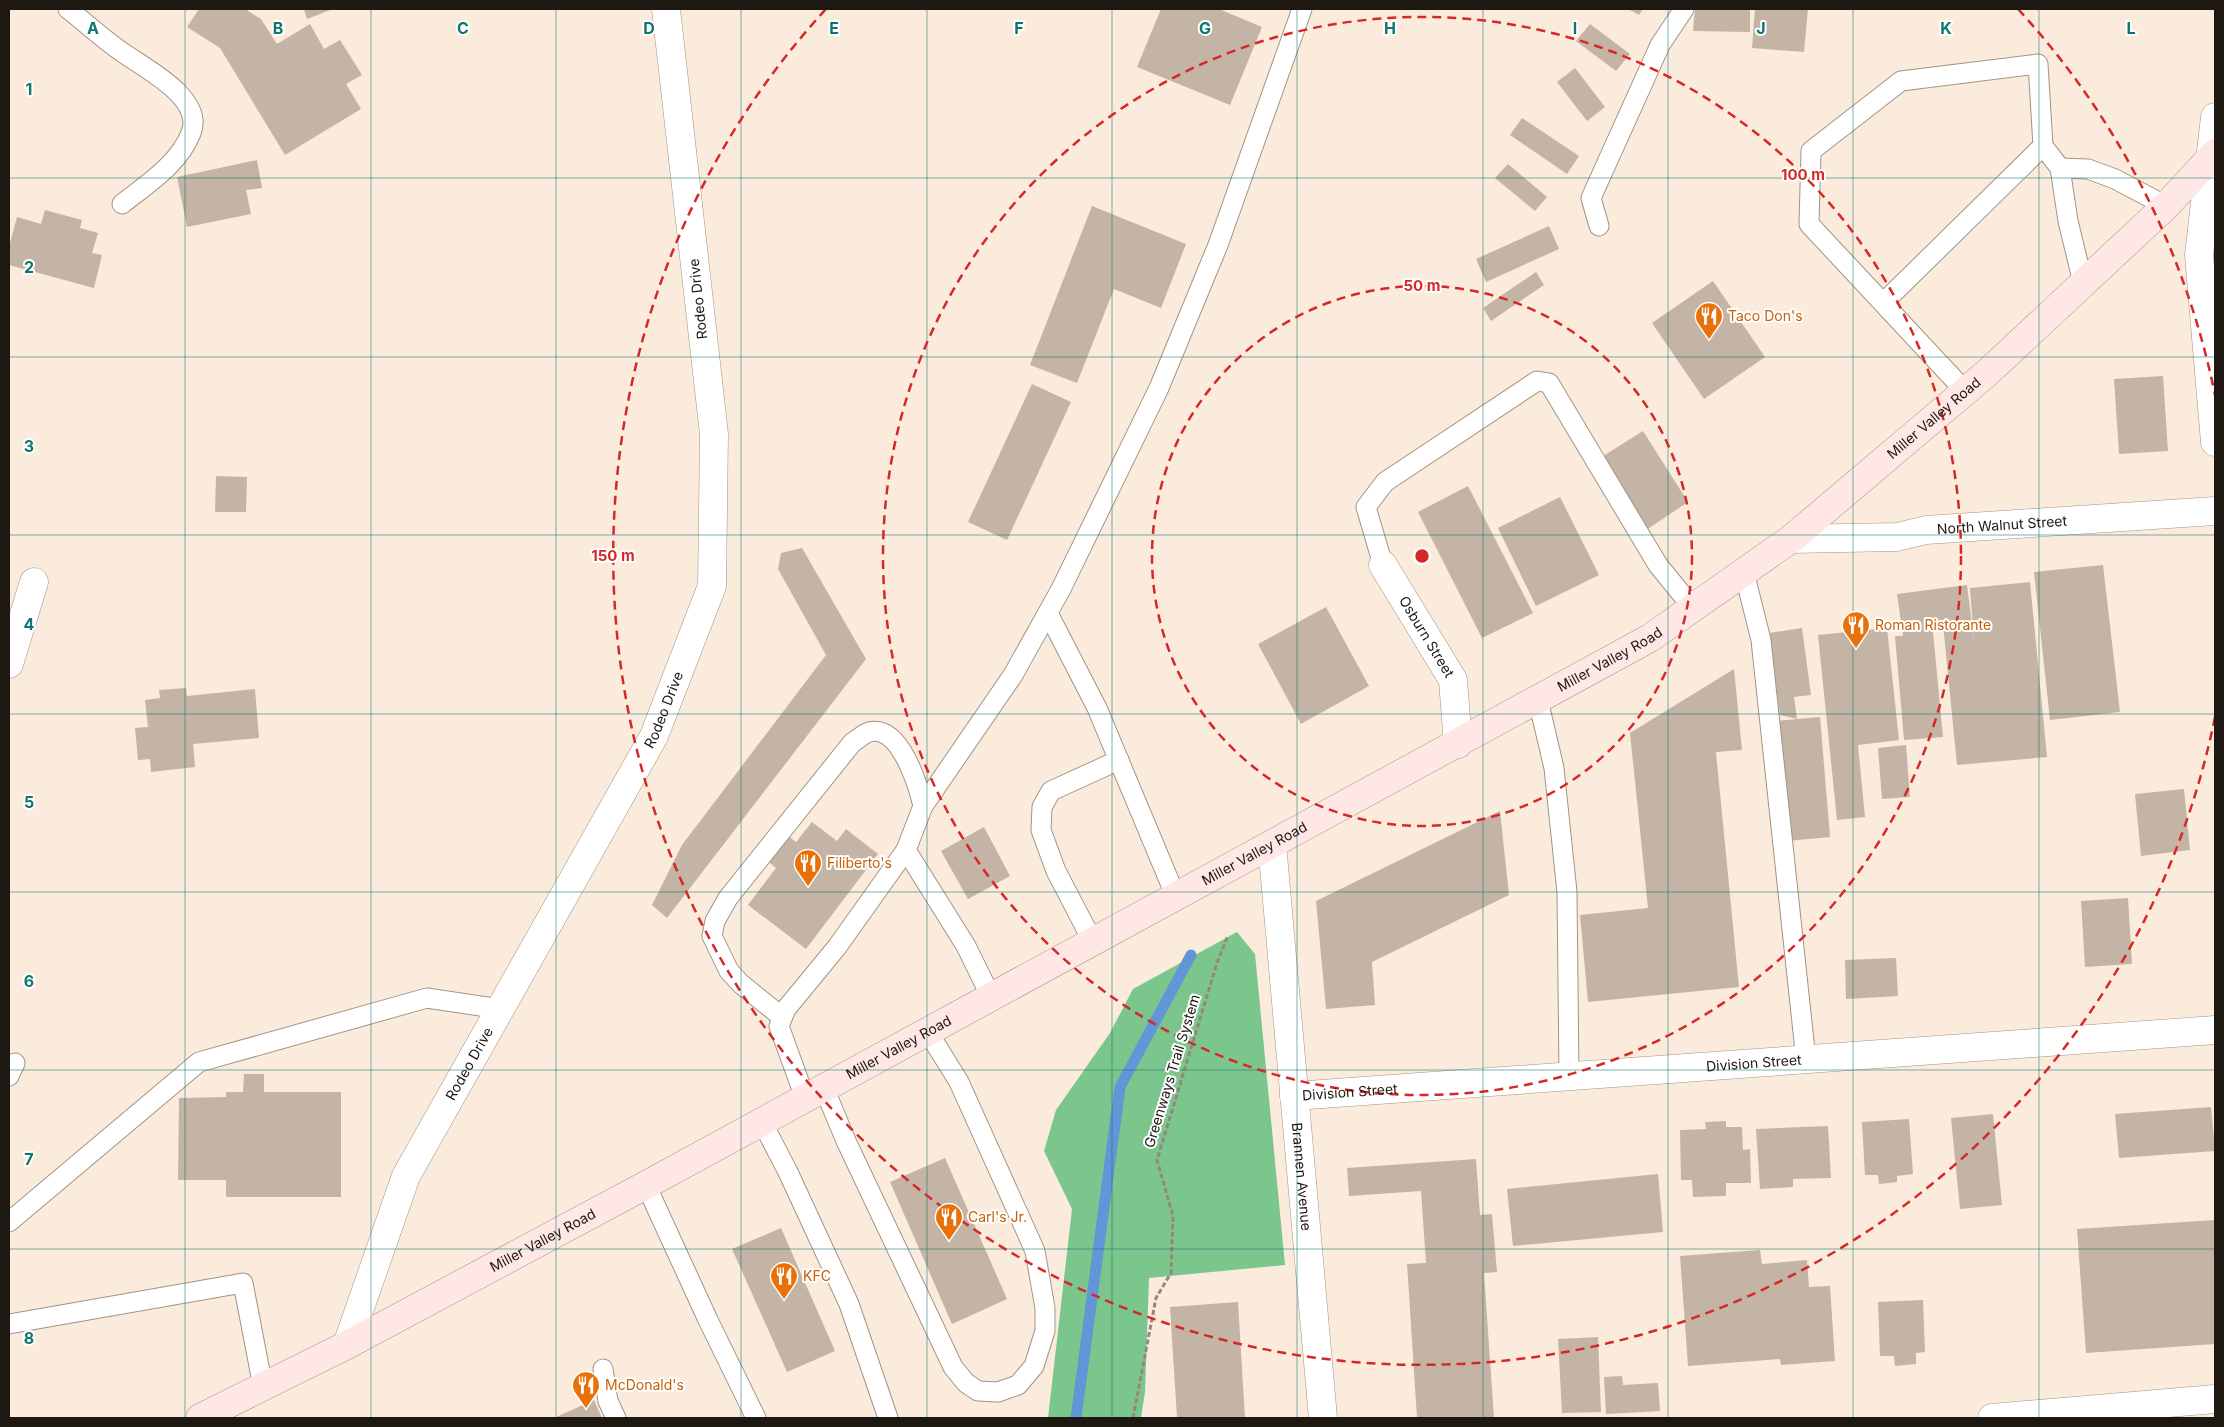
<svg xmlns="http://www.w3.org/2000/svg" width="2224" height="1427" font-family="Inter,sans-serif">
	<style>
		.forest { fill: #7bc68c }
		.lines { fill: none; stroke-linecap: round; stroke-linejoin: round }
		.stream { stroke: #6296d6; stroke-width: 11 }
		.building { fill: #c3b4a5 }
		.service-casing { stroke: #a29485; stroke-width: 21 }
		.minor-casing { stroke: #a29485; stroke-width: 29 }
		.tertiary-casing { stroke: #a29485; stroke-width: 29 }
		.secondary-casing { stroke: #a29485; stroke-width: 29 }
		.path { stroke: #94887e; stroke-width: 3; stroke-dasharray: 5 2.5; stroke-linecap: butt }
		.service { stroke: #fff; stroke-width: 19 }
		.minor { stroke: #fff; stroke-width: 28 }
		.tertiary { stroke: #fff; stroke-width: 28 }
		.secondary { stroke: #fee7e5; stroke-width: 28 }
		.grid { fill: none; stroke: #0f766e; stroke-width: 1; stroke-opacity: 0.55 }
		.ring { fill: none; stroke: #d62828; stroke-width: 2.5; stroke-dasharray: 9 6 }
		.labels { text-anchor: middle; stroke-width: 4; stroke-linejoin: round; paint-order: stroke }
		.street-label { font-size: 14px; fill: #1e1813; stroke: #fff }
		.food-label { font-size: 14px; fill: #c56008; stroke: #fff; text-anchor: start }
		.grid-label { font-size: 16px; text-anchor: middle; font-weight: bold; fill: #0f766e; stroke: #fff; stroke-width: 4; stroke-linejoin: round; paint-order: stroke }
		.centre { fill: #d62828; stroke: #fff; stroke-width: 2.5 }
		.ring-label { font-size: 15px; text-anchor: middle; font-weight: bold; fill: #d62828; stroke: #fff; stroke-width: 4; stroke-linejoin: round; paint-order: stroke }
	</style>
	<rect width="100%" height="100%" fill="#fbebdc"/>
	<path class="forest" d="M1237,932L1255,954L1285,1265L1149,1278L1145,1392L1141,1418H1048L1072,1209L1044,1151L1056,1110L1110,1033L1133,989Z"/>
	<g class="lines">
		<path class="stream" d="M1076,1418L1120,1087L1191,955"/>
	</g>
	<g class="building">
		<path d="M199,9H245L261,19L277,44L310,24L324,49L340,40L362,75L346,84L361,109L285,155L220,48L187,27Z"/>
		<path d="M304,9H333L307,19Z"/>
		<path d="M1161,9H1219L1262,27L1230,105L1137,67Z"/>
		<path d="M1628,9H1643L1639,15Z"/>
		<path d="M1695,9H1750V32L1693,31Z"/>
		<path d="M1755,9H1808L1804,52L1752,48Z"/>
		<path d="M1590,24L1630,54L1616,71L1576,41Z"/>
		<path d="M1575,68L1605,107L1587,121L1557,82Z"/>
		<path d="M1522,118L1579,156L1567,174L1510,135Z"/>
		<path d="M257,160L262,188L246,190L251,214L187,227L177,177Z"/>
		<path d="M1508,164L1547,197L1535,211L1495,178Z"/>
		<path d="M1092,206L1186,244L1161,308L1114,289L1077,383L1030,365Z"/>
		<path d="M45,210L82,220L80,228L98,233L92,253L102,255L94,288L9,265V247L17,217L41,224Z"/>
		<path d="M1549,226L1559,249L1486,282L1476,259Z"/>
		<path d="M1536,272L1544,285L1491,321L1483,308Z"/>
		<path d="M1713,281L1765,357L1704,399L1652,323Z"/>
		<path d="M2163,376L2168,451L2119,454L2114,379Z"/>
		<path d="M1032,384L1071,402L1007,540L968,522Z"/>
		<path d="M1643,431L1688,502L1646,530L1600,458Z"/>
		<path d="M216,476L247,477L246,512H215Z"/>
		<path d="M1468,486L1533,613L1482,638L1418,512Z"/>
		<path d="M1560,497L1599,575L1536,606L1498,528Z"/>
		<path d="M802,548L866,659L667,918L652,905L682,845L826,655L778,569L781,553Z"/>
		<path d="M2103,565L2120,712L2050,720L2034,572Z"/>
		<path d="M2030,582L2047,757L1957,765L1943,624L1930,625L1933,632L1943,737L1904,740L1895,636H1903L1897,594L1967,585L1974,640L1970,588Z"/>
		<path d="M1326,607L1369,686L1301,724L1258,644Z"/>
		<path d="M1802,628L1811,695L1794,697L1797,719L1780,715L1769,633Z"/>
		<path d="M1887,628L1899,740L1858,745L1865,817L1837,820L1818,635Z"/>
		<path d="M1734,669L1742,750L1716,752L1739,987L1588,1002L1580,915L1648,908L1630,733Z"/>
		<path d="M186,688L187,696L255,689L259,738L193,744L195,767L151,772L150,759L138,760L135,728L148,727L145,700L160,698L159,690Z"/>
		<path d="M1820,717L1830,837L1787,841L1776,721Z"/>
		<path d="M1906,745L1910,797L1882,799L1878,748Z"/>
		<path d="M2184,789L2190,850L2141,856L2135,794Z"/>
		<path d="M1500,811L1509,895L1372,962L1375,1005L1326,1009L1316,901Z"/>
		<path d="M812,822L837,841L846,829L878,854L806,949L748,905L776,868L769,862L788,836L796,842Z"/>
		<path d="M984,827L1010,876L968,899L941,851Z"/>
		<path d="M2128,898L2132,964L2085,967L2081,901Z"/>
		<path d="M1896,958L1898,996L1846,999L1845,960Z"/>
		<path d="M244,1074H264V1092H341V1197H226V1180H178L179,1098L226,1097V1092H243Z"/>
		<path d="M2211,1107L2215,1151L2119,1158L2115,1114Z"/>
		<path d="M1993,1114L2002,1205L1960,1209L1951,1118Z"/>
		<path d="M1909,1119L1913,1174L1897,1176V1182L1879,1184L1878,1175H1865L1862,1122Z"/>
		<path d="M1726,1121V1127H1742L1743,1150L1750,1149L1751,1183H1726V1196L1693,1197L1692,1180H1681L1680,1130L1706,1129L1705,1122Z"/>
		<path d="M1828,1126L1831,1178L1793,1179V1187L1760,1189L1756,1129Z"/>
		<path d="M945,1158L1007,1299L952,1324L890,1182Z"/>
		<path d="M1476,1159L1480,1215L1492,1214L1497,1272L1484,1273L1494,1418H1417L1407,1264L1426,1263L1421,1191L1349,1196L1347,1168Z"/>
		<path d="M1658,1174L1663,1232L1513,1246L1507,1189Z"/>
		<path d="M2215,1220V1344L2086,1353L2077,1229Z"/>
		<path d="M781,1228L835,1351L787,1372L732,1249Z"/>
		<path d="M1760,1250L1762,1264L1807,1260L1809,1287L1830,1286L1835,1361L1781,1365L1780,1359L1688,1366L1680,1256Z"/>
		<path d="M1923,1300L1925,1352L1916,1353V1364L1895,1366L1894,1356H1880L1878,1302Z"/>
		<path d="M1238,1302L1245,1418H1177L1170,1307Z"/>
		<path d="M1598,1337L1601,1412L1562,1413L1558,1339Z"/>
		<path d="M1622,1376L1623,1385L1658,1383L1660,1411L1606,1414L1604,1377Z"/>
		<path d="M594,1400L602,1418H554Z"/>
	</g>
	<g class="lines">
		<g class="service-casing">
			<g id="service">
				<path d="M68,9C86,23 103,39 122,52C144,68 205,98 191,133C179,164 147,184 122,204"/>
				<path d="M2060,168L2088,169L2115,179L2166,206"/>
				<path d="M1599,226L1591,198L1660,45L1684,9"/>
				<path d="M1883,303L2043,146"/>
				<path d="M1965,391L1809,224L1811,151L1901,81L2038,64L2043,146L2060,168L2068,221L2083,283"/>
				<path d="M1383,565L1366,507L1385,482L1537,381L1549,383L1658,565L1693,608"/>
				<path d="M1744,572L1761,640L1806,1060"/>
				<path d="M1048,613L1097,708L1176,897"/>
				<path d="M1538,700L1554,768L1567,892L1569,1077"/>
				<path d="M906,850L966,946L991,997"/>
				<path d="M1093,942L1056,871L1041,830L1042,807L1051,791L1119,760"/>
				<path d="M782,1017L741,984L729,971L712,936L715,921L728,898L852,743C857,740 863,734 869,732C900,724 918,785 923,806"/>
				<path d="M9,1076L15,1063"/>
				<path d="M824,1088L846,1141L953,1367L966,1383L978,1391L998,1392L1018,1385L1034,1366L1045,1331V1308L1035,1251L959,1082L928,1032"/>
				<path d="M805,1098L779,1026L786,1009L837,947L906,850L923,806L1013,675L1061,589L1159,388L1218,245L1302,9"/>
				<path d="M762,1122L788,1172L849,1304L888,1418"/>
				<path d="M646,1185L708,1320L756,1418"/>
				<path d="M9,1222L199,1062L427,998L500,1009"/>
				<path d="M9,1324L243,1283L263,1387"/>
				<path d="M603,1369L608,1401L616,1418"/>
			</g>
		</g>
		<g class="minor-casing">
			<g id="minor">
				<path id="s1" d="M1791,539L1897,537L1926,530L2215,511"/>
				<path id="s2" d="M1383,565L1453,680L1458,744"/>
				<path d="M9,664L34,582"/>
				<path id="s3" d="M1272,844L1323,1418"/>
				<path id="s4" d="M1294,1096L2215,1030"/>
				<path id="s5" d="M347,1345L406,1176L654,736L712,586L714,434L666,9"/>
				<path d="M1992,1418L2215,1399"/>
			</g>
		</g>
		<g class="tertiary-casing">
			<path id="tertiary" d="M2215,117L2199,255L2215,442"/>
		</g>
		<g class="secondary-casing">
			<g id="secondary">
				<path id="s6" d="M200,1418L347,1345L646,1185L1650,638L1791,539L1987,373L2166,206L2215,153"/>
			</g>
		</g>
		<path class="path" d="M1133,1418L1156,1298L1171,1273L1173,1216L1157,1160L1217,963L1228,935"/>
		<use href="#service" class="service"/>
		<use href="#minor" class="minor"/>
		<use href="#tertiary" class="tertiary"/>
		<use href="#secondary" class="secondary"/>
	</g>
	<path class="grid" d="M185,9V1418M371,9V1418M556,9V1418M741,9V1418M927,9V1418M1112,9V1418M1297,9V1418M1483,9V1418M1668,9V1418M1853,9V1418M2039,9V1418M9,178H2215M9,357H2215M9,535H2215M9,714H2215M9,892H2215M9,1070H2215M9,1249H2215"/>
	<g class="ring">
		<circle cx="1422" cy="556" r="270"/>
		<circle cx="1422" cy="556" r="539"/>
		<path d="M2215 717A809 809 0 1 1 826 9M2018 9A809 809 0 0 1 2215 395"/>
	</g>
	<defs>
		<g id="restaurant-pin" transform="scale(1.4375)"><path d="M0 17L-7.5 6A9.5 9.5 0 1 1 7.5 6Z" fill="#e8710a" stroke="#fff"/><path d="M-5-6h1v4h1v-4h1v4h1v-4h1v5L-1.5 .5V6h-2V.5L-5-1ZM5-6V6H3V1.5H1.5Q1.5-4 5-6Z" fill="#fff"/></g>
	</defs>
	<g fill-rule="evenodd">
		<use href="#restaurant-pin" x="1709" y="316"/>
		<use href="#restaurant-pin" x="1856" y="625"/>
		<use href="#restaurant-pin" x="808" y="863"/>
		<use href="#restaurant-pin" x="949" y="1217"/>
		<use href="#restaurant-pin" x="784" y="1276"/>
		<use href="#restaurant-pin" x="586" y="1385"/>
	</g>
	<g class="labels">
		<g class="street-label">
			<text transform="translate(698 299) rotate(-96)" y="5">Rodeo Drive</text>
			<text dy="5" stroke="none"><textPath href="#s6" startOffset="2006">Miller Valley Road</textPath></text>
			<text dy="5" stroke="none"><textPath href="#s1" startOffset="212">North Walnut Street</textPath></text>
			<text dy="5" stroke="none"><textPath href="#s2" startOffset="84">Osburn Street</textPath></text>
			<text dy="5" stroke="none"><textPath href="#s6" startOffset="1601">Miller Valley Road</textPath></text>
			<text dy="5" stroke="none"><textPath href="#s5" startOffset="712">Rodeo Drive</textPath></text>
			<text dy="5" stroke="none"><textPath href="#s6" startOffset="1196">Miller Valley Road</textPath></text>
			<text dy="5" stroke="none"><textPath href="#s6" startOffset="791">Miller Valley Road</textPath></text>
			<text dy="5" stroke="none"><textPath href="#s5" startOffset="308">Rodeo Drive</textPath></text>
			<text dy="5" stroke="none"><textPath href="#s4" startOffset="461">Division Street</textPath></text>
			<text transform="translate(1172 1071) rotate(-73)" y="5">Greenways Trail System</text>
			<text dy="5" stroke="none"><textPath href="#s4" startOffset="56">Division Street</textPath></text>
			<text dy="5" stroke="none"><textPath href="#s3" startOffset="334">Brannen Avenue</textPath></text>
			<text dy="5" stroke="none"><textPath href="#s6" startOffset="386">Miller Valley Road</textPath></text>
		</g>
		<g class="food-label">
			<text x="1728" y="321">Taco Don's</text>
			<text x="1875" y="630">Roman Ristorante</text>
			<text x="827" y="868">Filiberto's</text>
			<text x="968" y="1222">Carl's Jr.</text>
			<text x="803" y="1281">KFC</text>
			<text x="605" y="1390">McDonald's</text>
		</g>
	</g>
	<g class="grid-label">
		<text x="93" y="34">A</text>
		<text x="278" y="34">B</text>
		<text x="463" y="34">C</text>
		<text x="649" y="34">D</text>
		<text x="834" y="34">E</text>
		<text x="1019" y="34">F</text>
		<text x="1205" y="34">G</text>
		<text x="1390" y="34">H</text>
		<text x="1575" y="34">I</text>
		<text x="1761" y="34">J</text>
		<text x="1946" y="34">K</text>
		<text x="2131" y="34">L</text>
		<text x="29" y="95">1</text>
		<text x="29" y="273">2</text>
		<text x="29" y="452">3</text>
		<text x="29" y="630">4</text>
		<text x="29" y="808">5</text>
		<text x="29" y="987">6</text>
		<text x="29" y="1165">7</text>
		<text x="29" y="1344">8</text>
	</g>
	<circle cx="1422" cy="556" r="8" class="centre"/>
	<g class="ring-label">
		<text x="1803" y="180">100 m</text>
		<text x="1422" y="291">50 m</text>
		<text x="613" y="561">150 m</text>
	</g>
	<rect width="2224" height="1427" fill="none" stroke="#1e1813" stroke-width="20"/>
</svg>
